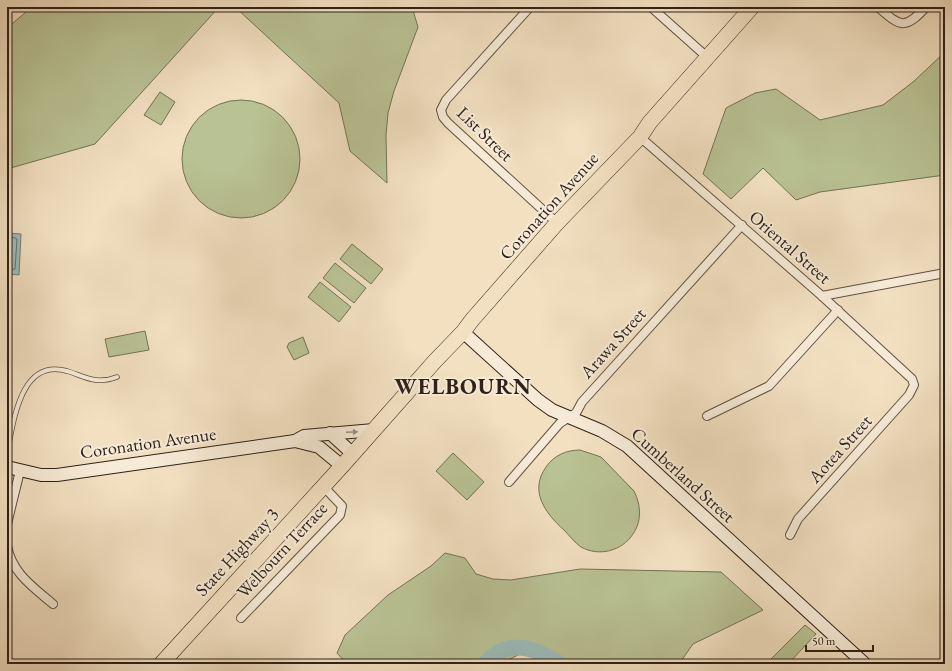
<svg xmlns="http://www.w3.org/2000/svg" width="952" height="671" font-family="'EB Garamond',serif">
	<style>
		.green { fill: #b9c294; stroke: #747256 }
		.water { fill: #9cbbb9; stroke: #707d79 }
		.lines { fill: none; stroke-linecap: round; stroke-linejoin: round }
		.shore { stroke: #656e69; stroke-width: 1 }
		.river { stroke: #9cbbb9; stroke-width: 16 }
		.lane-casing { stroke: #5f5143; stroke-width: 5.5 }
		.street-casing { stroke: #5f5143; stroke-width: 10 }
		.secondary-casing { stroke: #2e2119; stroke-width: 14 }
		.highway-casing { stroke: #2e2119; stroke-width: 16 }
		.lane { stroke: #f7ebd7; stroke-width: 4 }
		.street { stroke: #f7ebd7; stroke-width: 8 }
		.secondary { stroke: #f7ebd7; stroke-width: 12 }
		.highway { stroke: #f2e0c1; stroke-width: 15 }
		.oneway { fill: #9d9082 }
		.labels { text-anchor: middle; stroke-width: 4; stroke-linejoin: round; paint-order: stroke }
		.street-label { font-size: 18px; fill: #2e2119; stroke: #f7ebd7 }
		.district-label { font-size: 22px; font-weight: bold; letter-spacing: 1px; fill: #2e2119; stroke: #f7ebd7 }
	</style>
	<rect width="100%" height="100%" fill="#f2e0c1"/>
	<filter id="stains"><feTurbulence type="fractalNoise" baseFrequency=".005" numOctaves="4"/><feColorMatrix values="0 0 0 0 .2 0 0 0 0 .09 0 0 0 0 .02 0 0 0 .5 -.17"/></filter>
	<radialGradient id="worn" r=".72"><stop offset=".6" stop-color="#630" stop-opacity="0"/><stop offset="1" stop-color="#630" stop-opacity=".3"/></radialGradient>
	<g class="green">
		<path d="M32,7H219L95,144L7,169V28Z"/>
		<path d="M235,7H412L418,27L394,91L388,113L386,135L387,183L350,151L339,103Z"/>
		<path d="M945,52V175L820,192L796,200L763,168L731,199L703,174L726,108L755,93L776,89L820,120L883,105L913,82Z"/>
		<path d="M160,92L175,102L161,125L144,115Z"/>
		<circle cx="241" cy="159" r="59"/>
		<path d="M352,244L383,269L371,284L340,259Z"/>
		<path d="M335,263L366,288L354,303L323,278Z"/>
		<path d="M320,282L351,307L339,322L308,297Z"/>
		<path d="M145,331L149,350L109,357L105,339Z"/>
		<path d="M303,337L309,353L294,360L287,347L289,343Z"/>
		<path d="M580,450L601,457L634,491C641,505 642,521 633,534C622,551 599,557 581,547C575,543 569,535 564,530C545,513 529,491 546,467C554,455 567,450 580,450Z"/>
		<path d="M453,453L484,482L467,500L436,471Z"/>
		<path d="M445,553L465,558L476,574L493,579L511,580L580,569L721,572L763,610L693,644L679,664H554L542,658L520,654L500,664H347L337,653L345,635L388,595L431,566Z"/>
		<path d="M805,625L816,634L788,664H766Z"/>
	</g>
	<path class="water" d="M7,233L21,234L19,275L7,274Z"/>
	<g class="lines">
		<path class="shore" d="M7,237L15,238L17,239L15,269L7,270"/>
		<path class="river" d="M485,664C489,658 493,656 499,652C521,640 542,654 561,664"/>
		<g class="lane-casing">
			<path id="lane" d="M7,453C14,421 20,358 67,371C86,377 96,385 117,377"/>
		</g>
		<g class="street-casing">
			<g id="street">
				<path d="M530,7L446,100L441,110L443,117L448,123L557,223"/>
				<path d="M651,7L707,57"/>
				<path d="M878,7C900,26 904,31 926,7"/>
				<path d="M640,137L822,296L912,379L914,385L909,395L798,519L790,535"/>
				<path d="M822,296L945,273"/>
				<path d="M707,416L769,386L838,310"/>
				<path d="M509,482L560,423L576,413L582,402L742,225"/>
				<path d="M7,524L20,471"/>
				<path d="M7,546C12,573 33,587 53,604"/>
				<path d="M241,618L340,515L342,506L323,486"/>
			</g>
		</g>
		<g class="secondary-casing">
			<g id="secondary">
				<path d="M463,332L538,400L552,410L602,431L627,446L865,664"/>
				<path d="M330,433L353,454"/>
				<path d="M295,441L304,436L374,430"/>
				<path d="M7,467L41,475H57L295,441L319,447L342,466"/>
			</g>
		</g>
		<g class="highway-casing">
			<path id="highway" d="M161,664L342,466L435,361L463,332L472,320L557,223L640,137L650,122L752,7"/>
		</g>
		<use href="#lane" class="lane"/>
		<use href="#street" class="street"/>
		<use href="#secondary" class="secondary"/>
		<use href="#highway" class="highway"/>
	</g>
	<defs><path id="oneway-solid" d="M-6-.8H1V-3.2L6.5 0L1 3.2V.8H-6Z"/></defs>
	<use class="oneway" href="#oneway-solid" transform="translate(352 432) rotate(-3)"/>
	<g class="labels">
		<g class="street-label">
			<text transform="translate(485 134) rotate(44)" y="6">List Street</text>
			<text transform="translate(549 206) rotate(-48)" y="6">Coronation Avenue</text>
			<text transform="translate(790 247) rotate(41)" y="6">Oriental Street</text>
			<text transform="translate(613 343) rotate(-48)" y="6">Arawa Street</text>
			<text transform="translate(148 443) rotate(-8)" y="6">Coronation Avenue</text>
			<text transform="translate(840 449) rotate(-48)" y="6">Aotea Street</text>
			<text transform="translate(683 475) rotate(42)" y="6">Cumberland Street</text>
			<text transform="translate(282 550) rotate(-47)" y="6">Welbourn Terrace</text>
			<text transform="translate(237 552) rotate(-47)" y="6">State Highway 3</text>
		</g>
		<g class="district-label">
			<text x="463" y="394">WELBOURN</text>
		</g>
	</g>
	<rect width="952" height="671" fill="none" stroke="#f2e0c1" stroke-width="24"/>
	<rect x="8" y="8" width="936" height="655" fill="none" stroke="#2e2119" stroke-width="2"/>
	<rect x="12" y="12" width="928" height="647" fill="none" stroke="#2e2119"/>
	<path d="M806 645v6h67v-6" fill="none" stroke="#2e2119" stroke-width="2"/>
	<text x="812" y="645" font-size="12" fill="#2e2119" stroke="#f7ebd7" stroke-width="3" paint-order="stroke">50 m</text>
	<rect width="100%" height="100%" filter="url(#stains)"/>
	<rect width="100%" height="100%" fill="url(#worn)"/>
</svg>
